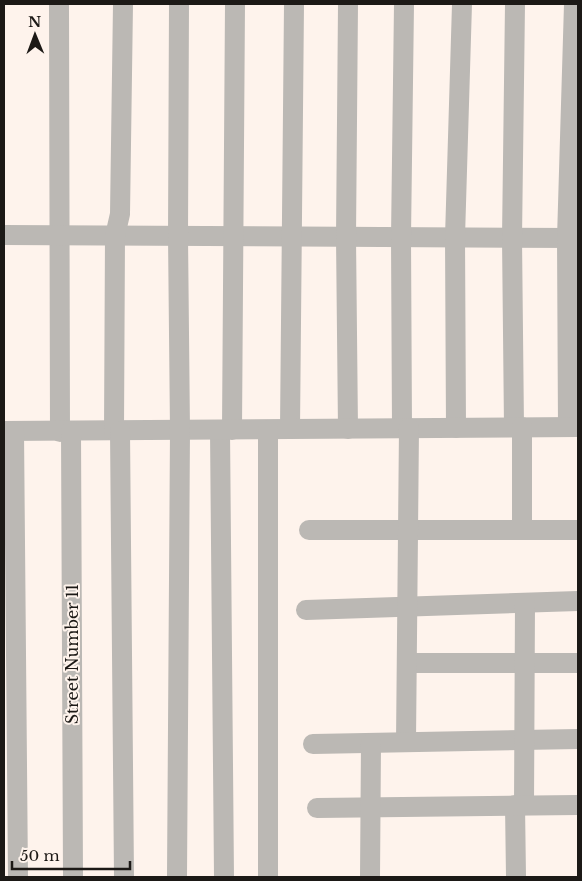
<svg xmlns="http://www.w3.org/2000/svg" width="582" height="881" font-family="'Libre Baskerville',serif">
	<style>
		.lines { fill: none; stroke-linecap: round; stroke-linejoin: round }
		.minor { stroke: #bbb8b4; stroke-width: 20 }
		.labels { text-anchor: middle; stroke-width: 4; stroke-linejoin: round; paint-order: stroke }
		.street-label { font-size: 16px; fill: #1c1916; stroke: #fef3ec }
	</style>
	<rect width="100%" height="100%" fill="#fef3ec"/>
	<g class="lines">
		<g class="minor">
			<path d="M59,4L60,432"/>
			<path d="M4,235L578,238"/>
			<path d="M514,427L512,238L515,4"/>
			<path d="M568,427L567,238L574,4"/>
			<path d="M402,428L401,237L404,4"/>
			<path d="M456,428L455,237L462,4"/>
			<path d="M290,429L294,4"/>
			<path d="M348,429L346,237L348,4"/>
			<path d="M220,430L224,877"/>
			<path d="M232,430L235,4"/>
			<path d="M4,431L578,427"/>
			<path d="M14,431L18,877"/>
			<path d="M71,431L73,877"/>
			<path d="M114,431L115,236L120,214L123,4"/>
			<path d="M120,431L124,877"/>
			<path d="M522,529V427"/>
			<path d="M309,530H578"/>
			<path d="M306,610L578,601"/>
			<path d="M407,663H578"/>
			<path d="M406,742L409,428"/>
			<path d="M313,744L578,739"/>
			<path d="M515,805L516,877"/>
			<path d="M524,805L525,603"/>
			<path d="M317,808L578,805"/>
			<path d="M177,877L180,431L178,236L179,4"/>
			<path d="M268,877V430"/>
			<path d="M370,877L371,743"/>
		</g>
	</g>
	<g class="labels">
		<g class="street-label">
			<text transform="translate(72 654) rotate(-90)" y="6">Street Number 11</text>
		</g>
	</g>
	<rect width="582" height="881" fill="none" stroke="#1c1916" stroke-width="10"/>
	<g transform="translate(35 35) rotate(359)" stroke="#fef3ec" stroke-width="4" paint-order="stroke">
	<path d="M0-4L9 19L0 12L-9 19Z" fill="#1c1916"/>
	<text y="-8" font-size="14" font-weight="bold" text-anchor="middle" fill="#1c1916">N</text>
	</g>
	<path d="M12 861v8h118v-8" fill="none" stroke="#1c1916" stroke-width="2.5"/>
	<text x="20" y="861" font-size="15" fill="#1c1916" stroke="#fef3ec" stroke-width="4" paint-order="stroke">50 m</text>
</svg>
